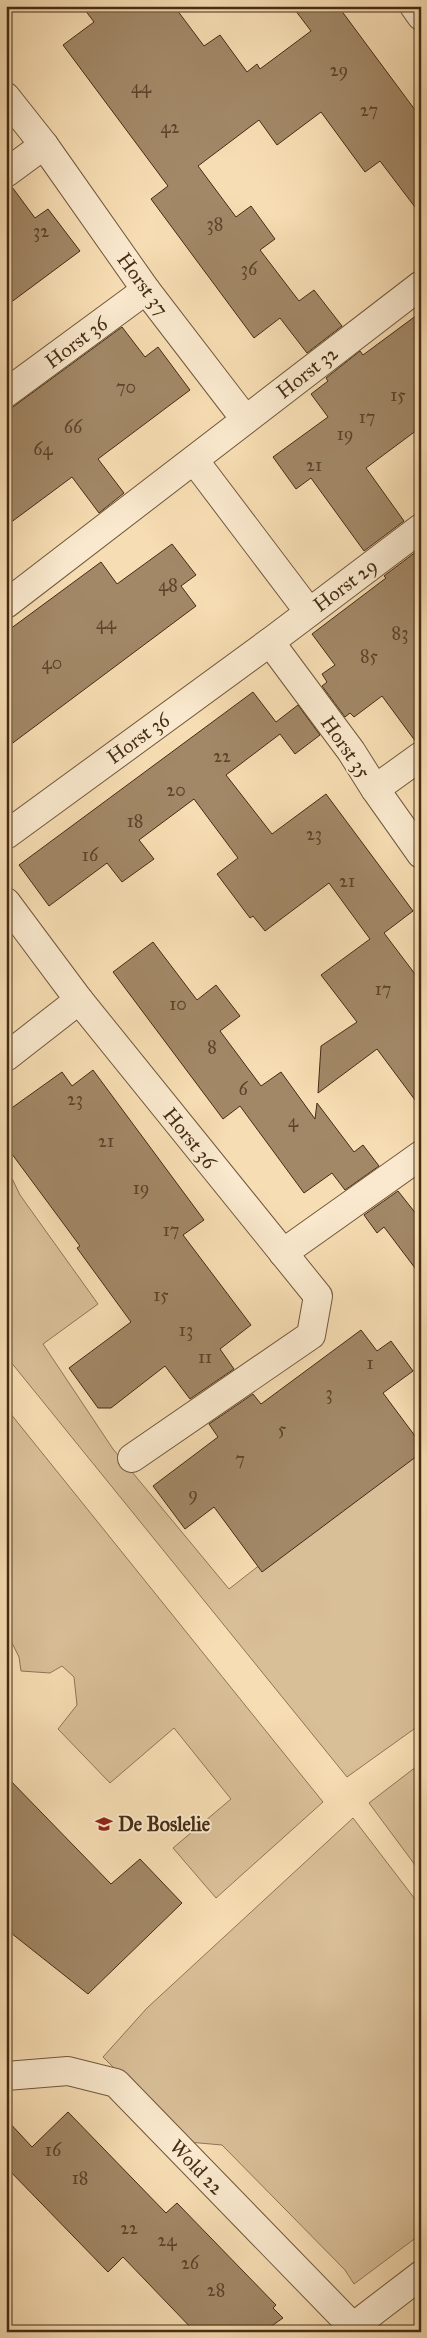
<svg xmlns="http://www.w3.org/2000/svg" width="427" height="2338" font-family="'IM FELL Great Primer',serif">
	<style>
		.green { fill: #d9bf98; stroke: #8f7656 }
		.building { fill: #a28867; stroke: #452c15 }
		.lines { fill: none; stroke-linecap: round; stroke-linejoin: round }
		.street-casing { stroke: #72583c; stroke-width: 30 }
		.street { stroke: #fae9ce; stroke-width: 28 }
		.labels { text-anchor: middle; stroke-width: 4; stroke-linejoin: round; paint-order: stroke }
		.number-label { font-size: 18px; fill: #5c432a }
		.street-label { font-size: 20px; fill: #452c15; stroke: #fae9ce }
		.poi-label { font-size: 20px; font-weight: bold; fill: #452c15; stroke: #fae9ce; text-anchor: start }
	</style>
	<rect width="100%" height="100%" fill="#f7ddb3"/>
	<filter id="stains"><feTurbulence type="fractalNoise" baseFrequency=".004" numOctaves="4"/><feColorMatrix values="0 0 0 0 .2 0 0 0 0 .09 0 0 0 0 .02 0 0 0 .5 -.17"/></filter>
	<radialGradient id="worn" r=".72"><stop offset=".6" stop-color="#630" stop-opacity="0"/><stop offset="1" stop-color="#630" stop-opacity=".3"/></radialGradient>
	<g class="green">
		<path d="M6,1166L20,1195L98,1304L43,1344L113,1449L229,1589L421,1439V1724L347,1777L6,1356Z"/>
		<path d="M6,1408L323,1802L216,1898L173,1848L231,1799L174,1728L110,1783L58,1729L77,1705L74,1677L62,1666L50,1673L21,1671L19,1657L6,1631Z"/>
		<path d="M421,1763V1873L369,1803Z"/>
		<path d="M353,1818L421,1907V2234L354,2284L345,2270L222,2145L188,2142L103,2057L147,2008Z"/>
	</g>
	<g class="building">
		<path d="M82,6H174L204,46L220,35L247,72L257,64L260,69L311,31L292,6H338L421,118V215L380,161L365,172L321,112L277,145L259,120L198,166L236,217L251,206L275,239L260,250L299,301L314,290L342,326L307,353L280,318L254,338L151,199L168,186L63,45L94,22Z"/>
		<path d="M12,187L35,218L48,209L80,251L6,306V188Z"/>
		<path d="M421,312V427L366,468L404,521L364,551L311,478L296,489L273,457L328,417L311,394L328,381L326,378L360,351L363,355Z"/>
		<path d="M122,327L145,357L158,347L190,390L98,459L124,493L99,513L72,477L6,526V412Z"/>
		<path d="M172,544L196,575L181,586L196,606L6,748V632L101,562L117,584Z"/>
		<path d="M421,548V741L416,742L382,696L354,717L350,713L345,717L322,686L327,682L322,674L335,665L312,634L386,578L384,576Z"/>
		<path d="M253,692L276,722L298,705L320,735L295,754L280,734L226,775L272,834L326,794L413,911L384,933L421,982V1108L377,1049L318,1093L321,1046L357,1022L321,975L370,939L329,883L265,931L253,916L250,918L217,874L238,858L194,799L139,840L154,859L122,882L107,863L49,906L19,865Z"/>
		<path d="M153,942L197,1000L216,985L240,1016L220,1031L261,1086L281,1072L315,1119L317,1103L354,1152L363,1145L379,1166L345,1190L332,1173L304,1193L240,1106L223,1119L113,972Z"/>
		<path d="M93,1070L204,1220L183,1235L251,1325L220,1349L234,1369L190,1399L165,1366L111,1408H98L69,1368L131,1322L77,1248L80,1246L6,1146V1112L62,1072L72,1086Z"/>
		<path d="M398,1191L421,1220V1276L384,1227L377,1233L364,1215Z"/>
		<path d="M361,1330L377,1351L391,1341L413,1371L383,1393L421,1444V1453L262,1572L214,1507L185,1529L153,1486L218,1437L209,1424L253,1394L261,1404Z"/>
		<path d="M6,1776L111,1884L140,1859L182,1903L88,1994L6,1929Z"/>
		<path d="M68,2112L166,2213L177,2203L276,2305L273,2308L283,2318L263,2332H195L123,2257L108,2272L6,2167V2119L32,2147Z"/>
	</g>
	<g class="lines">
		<g class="street-casing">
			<g id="street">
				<path d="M414,6L421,16"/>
				<path d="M6,97L44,145L146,290L245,419"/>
				<path d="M6,173L44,145"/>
				<path d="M6,393L146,290"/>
				<path d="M194,460L309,612"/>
				<path d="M6,604L421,285"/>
				<path d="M270,642L351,751L375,789L421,854"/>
				<path d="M375,789L421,756"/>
				<path d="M6,835L270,642L421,528"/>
				<path d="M6,902L79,1000L318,1296L311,1335L132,1458"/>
				<path d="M6,1057L79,1000"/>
				<path d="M283,1253L421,1155"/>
				<path d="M6,2076L68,2071L116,2083L353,2327L354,2332"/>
				<path d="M353,2327L421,2275"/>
			</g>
		</g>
		<use href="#street" class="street"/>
	</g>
	<defs>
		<g id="school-bare" transform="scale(1.35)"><path d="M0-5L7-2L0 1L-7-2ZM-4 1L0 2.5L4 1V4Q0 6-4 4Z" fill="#8f2418" stroke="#fae9ce" stroke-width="2.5" paint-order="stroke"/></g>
	</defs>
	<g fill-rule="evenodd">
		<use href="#school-bare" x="104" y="1824"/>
	</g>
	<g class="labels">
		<g class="number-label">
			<text x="339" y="76">29</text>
			<text x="141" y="93">44</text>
			<text x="369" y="116">27</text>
			<text x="170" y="133">42</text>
			<text x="215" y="230">38</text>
			<text x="41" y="237">32</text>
			<text x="249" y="275">36</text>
			<text x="126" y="393">70</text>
			<text x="398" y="401">15</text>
			<text x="367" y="423">17</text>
			<text x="73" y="433">66</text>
			<text x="345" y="440">19</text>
			<text x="43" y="455">64</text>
			<text x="314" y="471">21</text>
			<text x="168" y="591">48</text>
			<text x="106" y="629">44</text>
			<text x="400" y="639">83</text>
			<text x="369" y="662">85</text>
			<text x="52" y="669">40</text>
			<text x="222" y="762">22</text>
			<text x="176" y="796">20</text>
			<text x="135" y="827">18</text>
			<text x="314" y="840">23</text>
			<text x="90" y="861">16</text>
			<text x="347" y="887">21</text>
			<text x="383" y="995">17</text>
			<text x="178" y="1010">10</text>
			<text x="212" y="1053">8</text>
			<text x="243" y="1095">6</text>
			<text x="75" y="1105">23</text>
			<text x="293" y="1127">4</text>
			<text x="106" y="1147">21</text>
			<text x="141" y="1194">19</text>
			<text x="171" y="1236">17</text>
			<text x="161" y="1301">15</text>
			<text x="186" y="1336">13</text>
			<text x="205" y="1363">11</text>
			<text x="370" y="1369">1</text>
			<text x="329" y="1399">3</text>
			<text x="282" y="1435">5</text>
			<text x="240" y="1465">7</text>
			<text x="193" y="1500">9</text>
			<text x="53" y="2156">16</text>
			<text x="80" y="2184">18</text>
			<text x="129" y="2234">22</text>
			<text x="167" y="2246">24</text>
			<text x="190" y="2269">26</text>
			<text x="216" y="2296">28</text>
		</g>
		<g class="street-label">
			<text transform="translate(143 284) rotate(54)" y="7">Horst 37</text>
			<text transform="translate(76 342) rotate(-37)" y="7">Horst 36</text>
			<text transform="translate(307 372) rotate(-38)" y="7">Horst 32</text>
			<text transform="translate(345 585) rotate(-37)" y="7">Horst 29</text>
			<text transform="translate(138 738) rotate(-36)" y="7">Horst 36</text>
			<text transform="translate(346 747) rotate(55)" y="7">Horst 35</text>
			<text transform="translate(190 1138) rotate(51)" y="7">Horst 36</text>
			<text transform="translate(197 2167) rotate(46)" y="7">Wold 22</text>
		</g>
		<g class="poi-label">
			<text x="118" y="1831">De Boslelie</text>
		</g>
	</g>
	<rect width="427" height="2338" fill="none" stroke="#f7ddb3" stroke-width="25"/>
	<rect x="8" y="8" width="412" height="2323" fill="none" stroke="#452c15" stroke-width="2.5"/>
	<rect x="12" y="12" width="402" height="2313" fill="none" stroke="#452c15"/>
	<rect width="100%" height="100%" filter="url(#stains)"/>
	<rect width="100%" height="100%" fill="url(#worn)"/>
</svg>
